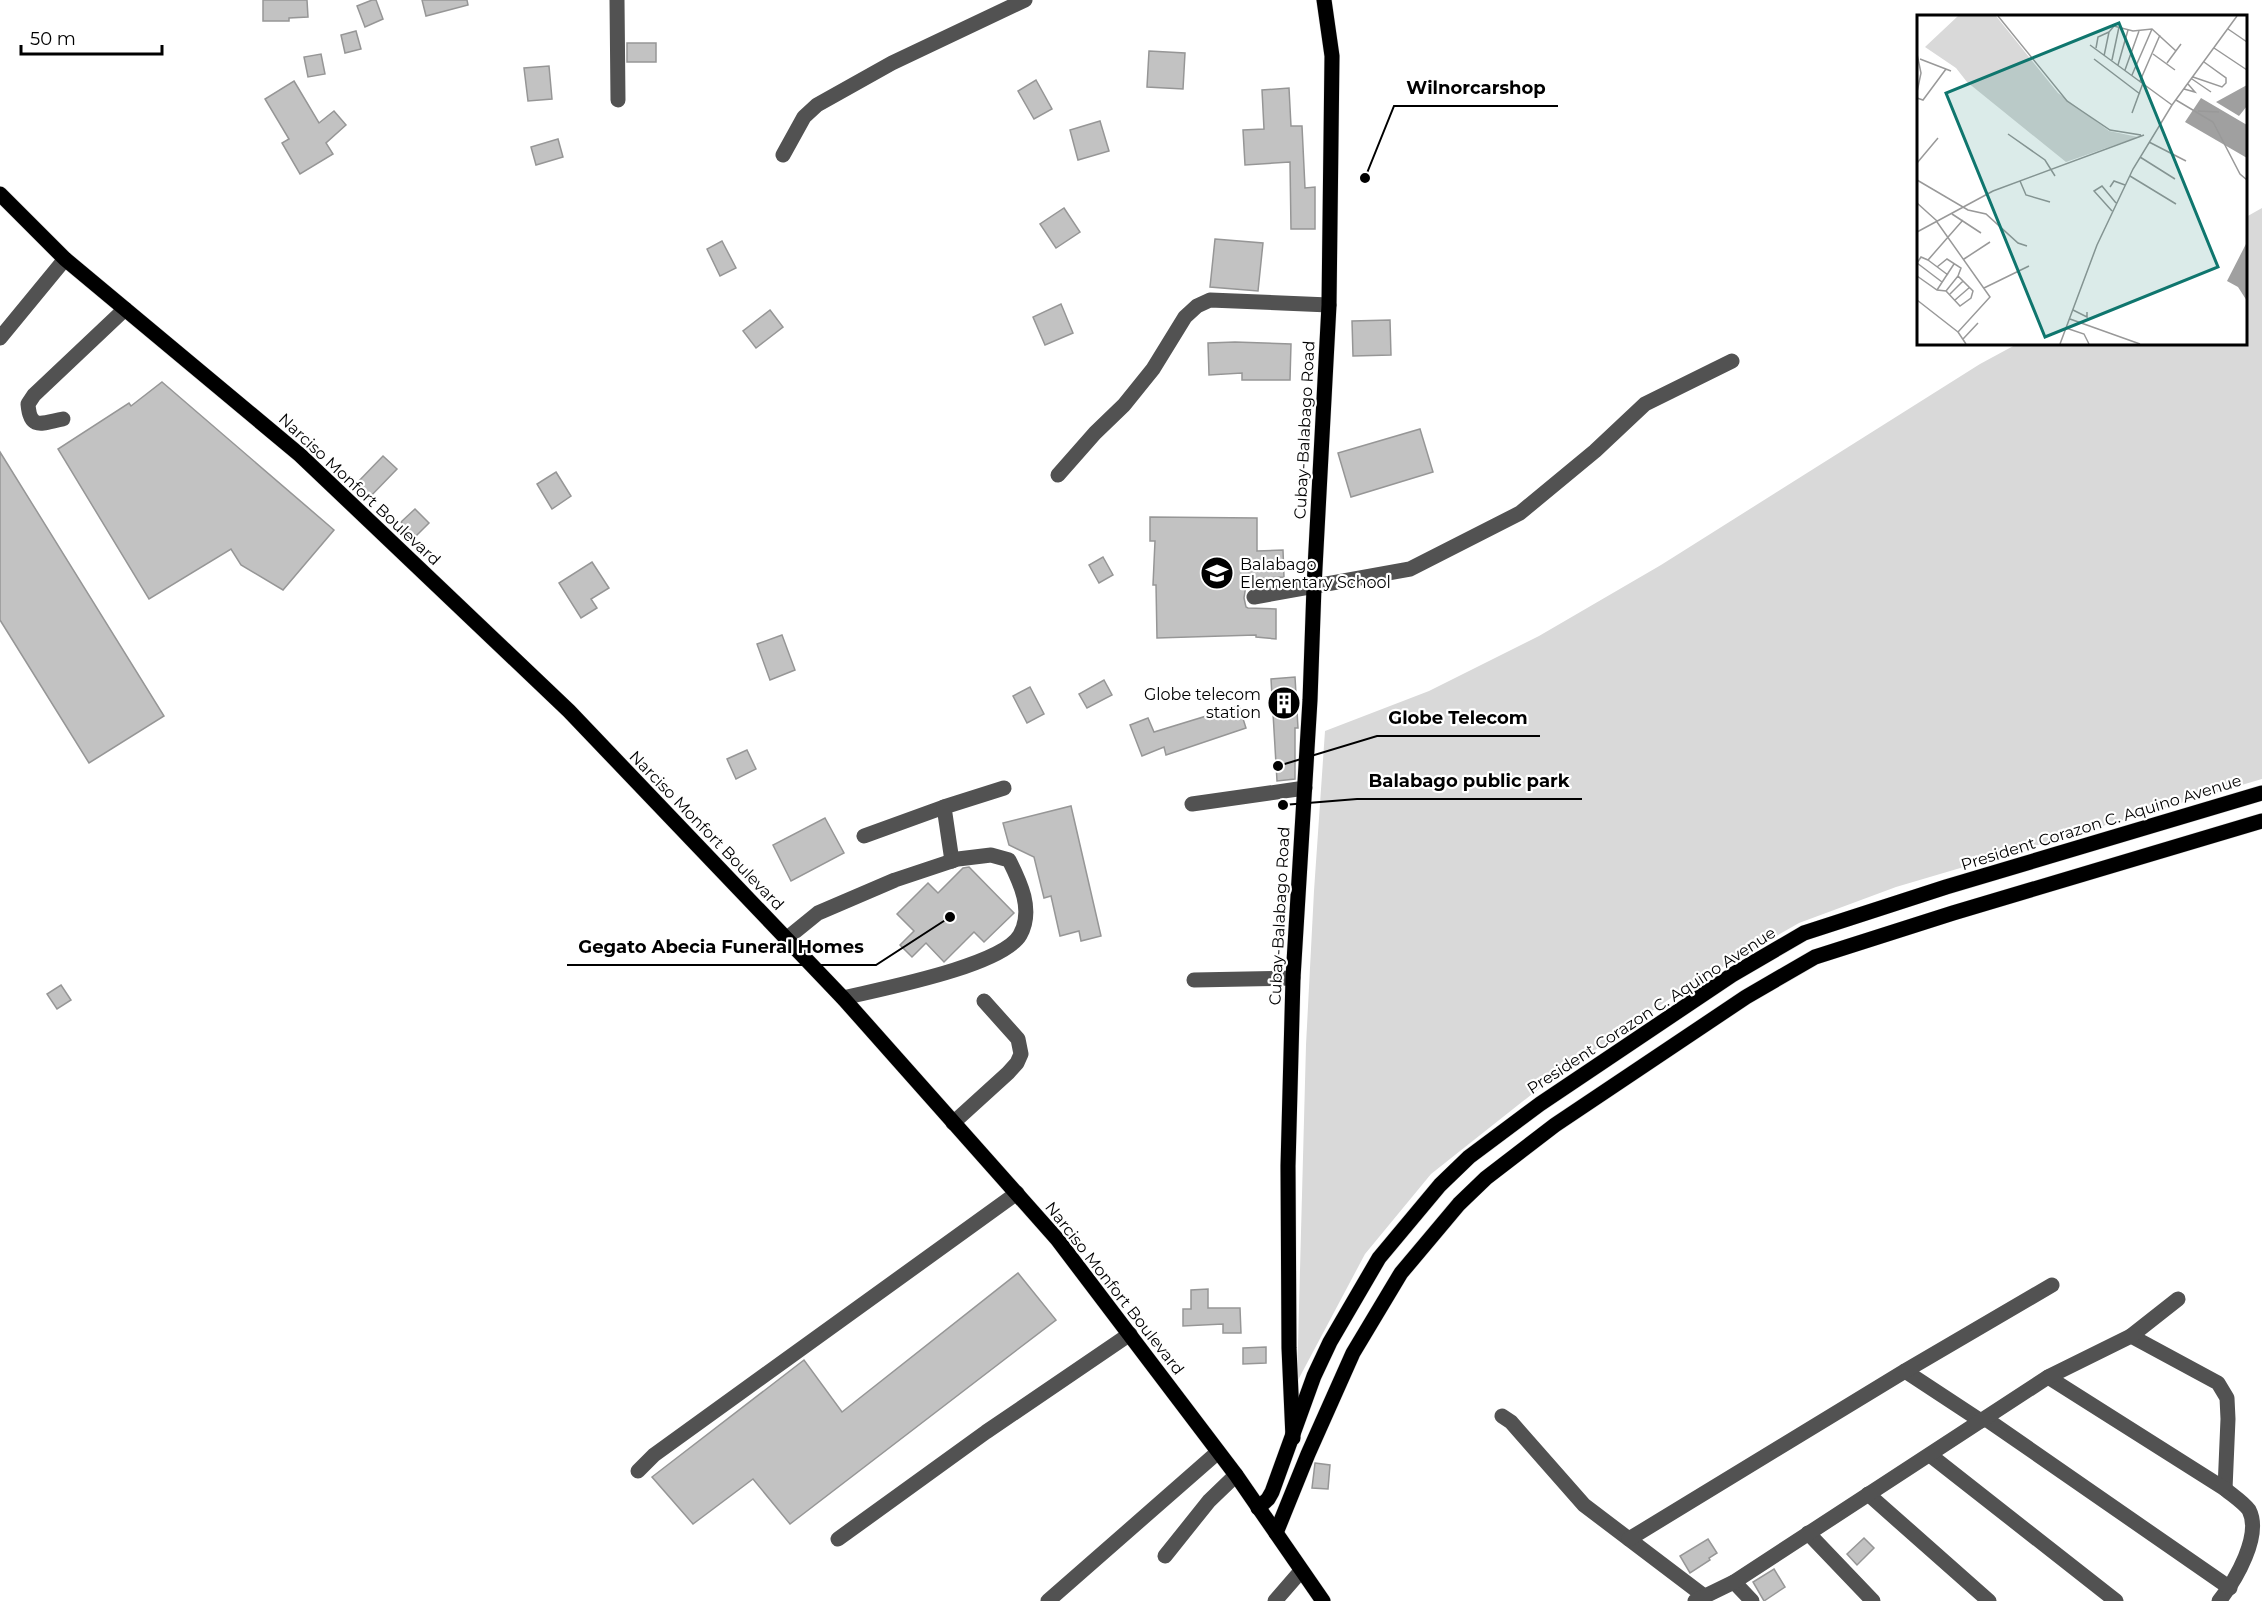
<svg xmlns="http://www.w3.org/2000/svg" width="2262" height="1601" font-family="Montserrat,sans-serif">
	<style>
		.green { fill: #d9d9d9 }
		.building { fill: #c2c2c2; stroke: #969696; stroke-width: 1.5 }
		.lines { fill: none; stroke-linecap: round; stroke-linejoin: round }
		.major-casing { stroke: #dbdbdb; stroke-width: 16 }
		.minor { stroke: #525252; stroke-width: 15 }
		.major { stroke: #000; stroke-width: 15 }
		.labels { text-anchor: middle; stroke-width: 4.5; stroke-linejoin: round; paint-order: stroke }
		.street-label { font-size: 16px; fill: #000; stroke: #fff }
		.poi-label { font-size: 16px; fill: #000; stroke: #fff; text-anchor: start }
		.inset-road { fill: none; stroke: #999; stroke-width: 1.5 }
		.view { fill: #0f766e; fill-opacity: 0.15; stroke: #0f766e; stroke-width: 3 }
		.inset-edge { fill: none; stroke: #000; stroke-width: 3 }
		.leader { fill: none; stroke: #000; stroke-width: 2 }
		.callout-dot { fill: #000; stroke: #fff; stroke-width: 2 }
		.callout-label { font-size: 18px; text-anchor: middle; font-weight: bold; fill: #000; stroke: #fff; stroke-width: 4.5; stroke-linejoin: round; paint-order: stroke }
	</style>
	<rect width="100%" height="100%" fill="#fff"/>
	<path class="green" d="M2262,208V779L1896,887L1799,923L1684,989L1541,1087L1431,1174L1365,1254L1297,1382L1306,1045L1314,891L1325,731L1429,691L1539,636L1661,565L1980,364L2017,344H2246V217Z"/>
	<g class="building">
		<path d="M263,0H307L308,17L289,18V21H263Z"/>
		<path d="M372,0H376L383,19L365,27L357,6Z"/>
		<path d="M422,0H467L468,5L426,16Z"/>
		<path d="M356,31L361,49L345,53L341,35Z"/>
		<rect x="627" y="43" width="29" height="19"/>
		<path d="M1149,51L1185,53L1183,89L1147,87Z"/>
		<path d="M321,54L325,74L308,77L304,57Z"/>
		<path d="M549,66L552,99L528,101L524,68Z"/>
		<path d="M1036,80L1052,109L1034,119L1018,91Z"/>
		<path d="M294,81L319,123L334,111L346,125L326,143L333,154L300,174L282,143L289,139L265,99Z"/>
		<path d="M1289,88L1291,126H1302L1305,188L1315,187V229H1291L1290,162L1245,165L1243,130L1264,129L1262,90Z"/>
		<path d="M1100,121L1109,151L1078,160L1070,130Z"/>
		<path d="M558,139L563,157L536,165L531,147Z"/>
		<path d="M1064,208L1080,232L1056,248L1040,224Z"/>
		<path d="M1215,239L1263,243L1258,291L1210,287Z"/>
		<path d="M722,241L736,268L720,276L707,249Z"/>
		<path d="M1061,304L1073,333L1045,345L1033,317Z"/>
		<path d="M770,310L783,327L756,348L743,331Z"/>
		<path d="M1390,320L1391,355L1353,356L1352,321Z"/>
		<path d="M1235,342L1291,344L1290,380H1242V373L1209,375L1208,343Z"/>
		<path d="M162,382L334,530L283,590L241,565L231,549L149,599L58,449L129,403L131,406Z"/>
		<path d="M1420,429L1433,472L1351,497L1338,453Z"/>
		<path d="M0,452L164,716L89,763L0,620Z"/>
		<path d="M383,456L397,469L368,499L355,485Z"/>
		<path d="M556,472L571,496L552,509L537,484Z"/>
		<path d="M415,509L429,523L415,537L401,522Z"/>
		<path d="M1150,517L1257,518V551L1283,550L1284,577L1247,579L1244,598L1246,607L1248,608L1276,609V639L1256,637V635L1157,638L1156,585H1153L1155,541H1150Z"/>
		<path d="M1103,557L1113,575L1099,583L1089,565Z"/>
		<path d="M592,562L609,588L591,599L597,608L581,618L559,583Z"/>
		<path d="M782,635L795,670L770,680L757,644Z"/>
		<path d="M1295,677L1298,728H1295V779L1277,781L1271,679Z"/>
		<path d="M1104,680L1112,695L1087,708L1079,694Z"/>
		<path d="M1030,687L1044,714L1027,723L1013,696Z"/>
		<path d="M1239,706L1246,728L1166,755L1164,747L1142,756L1130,725L1148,718L1154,732Z"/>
		<path d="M747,750L756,769L736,779L727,759Z"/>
		<path d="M1071,806L1101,936L1081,941L1079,931L1060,936L1051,896L1044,898L1034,857L1009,845L1003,823Z"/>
		<path d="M825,818L844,853L791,881L773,845Z"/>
		<path d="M969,867L1014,913L984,942L974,932L944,962L926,943L912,957L900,945L914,931L897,914L928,883L938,893L963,868Z"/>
		<path d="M61,985L71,1000L57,1009L47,994Z"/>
		<path d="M1018,1273L1056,1320L790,1524L753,1479L693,1524L652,1477L804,1360L842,1412Z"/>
		<path d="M1208,1289V1308H1240L1241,1333H1223V1324L1183,1326V1309H1191V1290Z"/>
		<path d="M1266,1347V1363L1243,1364V1348Z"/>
		<path d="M1315,1463L1330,1465L1328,1489L1312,1488Z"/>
		<path d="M1864,1538L1874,1548L1857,1565L1847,1554Z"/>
		<path d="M1708,1539L1717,1553L1709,1558L1710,1560L1690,1573L1680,1556Z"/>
		<path d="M1774,1569L1785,1587L1764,1601L1753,1582Z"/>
	</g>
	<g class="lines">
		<g class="major-casing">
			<g id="major">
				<path d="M0,194L65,259L300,455L569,711L843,998L1057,1239L1236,1475L1323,1601"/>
				<path d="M1293,1438L1289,1348L1288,1166L1293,978L1310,700L1314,587L1329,305L1332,56L1324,0"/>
				<path d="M1258,1508L1268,1499L1272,1492L1314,1376L1330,1342L1379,1258L1440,1185L1469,1157L1540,1104L1732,975L1804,933L1946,887L2262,793"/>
				<path d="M1276,1533L1308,1454L1353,1353L1401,1273L1459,1204L1486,1178L1555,1125L1746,997L1815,957L1953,913L2262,821"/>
			</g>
		</g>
		<g class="minor">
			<path d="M617,0L618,100"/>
			<path d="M783,155L804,117L817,105L892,63L1025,0"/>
			<path d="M0,338L65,259"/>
			<path d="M63,419C42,423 30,431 28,404L34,395L125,309"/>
			<path d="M1058,475L1095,433L1124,405L1153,369L1185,317L1197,306L1210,300L1329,305"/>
			<path d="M1254,597L1410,569L1520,513L1595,451L1645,404L1732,361"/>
			<path d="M1192,804L1305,788"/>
			<path d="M864,836L944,807"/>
			<path d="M952,861L944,807L1004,788"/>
			<path d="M786,939L818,913L895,880L958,859L991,855L1009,860C1020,882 1034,910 1020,935C1002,966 880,989 843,998"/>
			<path d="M1194,980L1293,978"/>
			<path d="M953,1123L1008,1073L1017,1063L1021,1054L1018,1039L984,1001"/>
			<path d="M2131,1336L2218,1383L2227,1398L2228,1419L2225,1489"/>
			<path d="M1905,1371L1981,1421"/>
			<path d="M2048,1377L2225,1489C2232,1495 2243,1502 2249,1510C2262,1535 2236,1580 2219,1601"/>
			<path d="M1502,1416L1511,1422L1584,1505L1704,1596"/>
			<path d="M1986,1419L2230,1588"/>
			<path d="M1930,1455L2116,1601"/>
			<path d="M638,1471L654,1455L1017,1193"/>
			<path d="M1868,1494L1989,1601"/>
			<path d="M1808,1533L1873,1601"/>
			<path d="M838,1539L986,1432L1130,1334"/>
			<path d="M1629,1539L1905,1371L2052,1285"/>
			<path d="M1165,1556L1209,1501L1236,1475"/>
			<path d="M1734,1582L1752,1601"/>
			<path d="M1048,1601L1218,1452"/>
			<path d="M1275,1601L1301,1571"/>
			<path d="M1695,1601L1734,1582L2048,1377L2131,1336L2178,1299"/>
		</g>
		<use href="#major" class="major"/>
	</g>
	<defs>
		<g id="school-disc" transform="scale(1.725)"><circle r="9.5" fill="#000" stroke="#fff"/><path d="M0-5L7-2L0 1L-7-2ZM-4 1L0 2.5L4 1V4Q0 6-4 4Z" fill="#fff"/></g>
		<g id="building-disc" transform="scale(1.725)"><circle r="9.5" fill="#000" stroke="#fff"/><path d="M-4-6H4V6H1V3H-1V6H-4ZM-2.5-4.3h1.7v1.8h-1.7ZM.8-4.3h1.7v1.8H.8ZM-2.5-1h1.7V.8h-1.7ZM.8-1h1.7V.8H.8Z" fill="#fff"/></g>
	</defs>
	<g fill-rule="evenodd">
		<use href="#school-disc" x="1217" y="573"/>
		<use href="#building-disc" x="1284" y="703"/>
	</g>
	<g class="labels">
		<g class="street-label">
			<text transform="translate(1304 430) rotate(-87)" y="6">Cubay-Balabago Road</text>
			<text transform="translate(360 489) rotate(43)" y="6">Narciso Monfort Boulevard</text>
			<text transform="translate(2101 822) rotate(-17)" y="6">President Corazon C. Aquino Avenue</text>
			<text transform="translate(707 830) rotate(46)" y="6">Narciso Monfort Boulevard</text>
			<text transform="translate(1279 916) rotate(-87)" y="6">Cubay-Balabago Road</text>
			<text transform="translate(1651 1010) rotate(-33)" y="6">President Corazon C. Aquino Avenue</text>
			<text transform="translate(1115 1288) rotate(52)" y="6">Narciso Monfort Boulevard</text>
		</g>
		<g class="poi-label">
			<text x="1240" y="570">Balabago<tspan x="1240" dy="18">Elementary School</tspan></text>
			<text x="1261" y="700" text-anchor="end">Globe telecom<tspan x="1261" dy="18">station</tspan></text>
		</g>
	</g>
	<g transform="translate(1917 15)">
		<rect width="330" height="330" fill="#fff"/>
		<path d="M41,1H79L141,78L192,116L221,122L149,147L50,67L39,53L8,32Z" fill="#d9d9d9"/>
		<path d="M330,70V91L322,101L299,87ZM284,83L330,110V143L268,107ZM330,227V286L321,272L310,266Z" fill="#a0a0a0"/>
		<path class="inset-road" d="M81,1L150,86L193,115L224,120M311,14L330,27M173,30L255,90M179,33L181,22L192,17M297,33L330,55M0,39L4,58L0,77M236,39L258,55M187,41L192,17L197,11L216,16L235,14L259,36M3,44L34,56M177,44L223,79M195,45L202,12M250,48L264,29M201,50L211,15M208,55L222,16M215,60L235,14M276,62L305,72L309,68V63L287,47M275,64L294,77M223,66L243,20M267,74L278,77L271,69M0,83L6,85L29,54M259,85L296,107L323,159L330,165M281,96L302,97M215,98L226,68M91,119L128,145L138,161M232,127L269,146M223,142L258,164M0,148L21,123M213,161L259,189M0,165L51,195L69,199L101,228L110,231M103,166L109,180L133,187M193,172L197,166L208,170M0,188L20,206M195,196L177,176L185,171L199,188M35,199L64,218M20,207L73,282L41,317L49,329M0,217L76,176L227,120M47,244L73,227M11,245L31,260M0,248L4,242L11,245L46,205M0,248L25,267M0,261L20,275L29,276L43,291L54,283L56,276L41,261L44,253L30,244L20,252M67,273L112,251M20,275L37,249M29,276L41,261M33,279L46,266M0,285L41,317M38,285L53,272M156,295L170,302V297M153,304L223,329M149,313L167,319L172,329M46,324L61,308M143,329L180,230L216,154L255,90L320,1"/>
		<path class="view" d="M202,8L301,252L128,322L29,78Z"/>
		<rect width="330" height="330" class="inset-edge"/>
	</g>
	<path class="leader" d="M1365 178L1394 106H1558M1278 766L1377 736H1540M1283 805L1357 799H1582M950 917L876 965H567"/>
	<g class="callout-dot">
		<circle cx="1365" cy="178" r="6"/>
		<circle cx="1278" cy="766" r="6"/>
		<circle cx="1283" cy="805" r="6"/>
		<circle cx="950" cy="917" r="6"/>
	</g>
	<g class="callout-label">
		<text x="1476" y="94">Wilnorcarshop</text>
		<text x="1458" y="724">Globe Telecom</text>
		<text x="1469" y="787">Balabago public park</text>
		<text x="721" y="953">Gegato Abecia Funeral Homes</text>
	</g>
	<path d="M21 45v9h141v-9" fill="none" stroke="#000000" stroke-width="3"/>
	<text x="30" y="45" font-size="18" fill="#000000" stroke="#ffffff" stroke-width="4.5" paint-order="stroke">50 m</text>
</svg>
